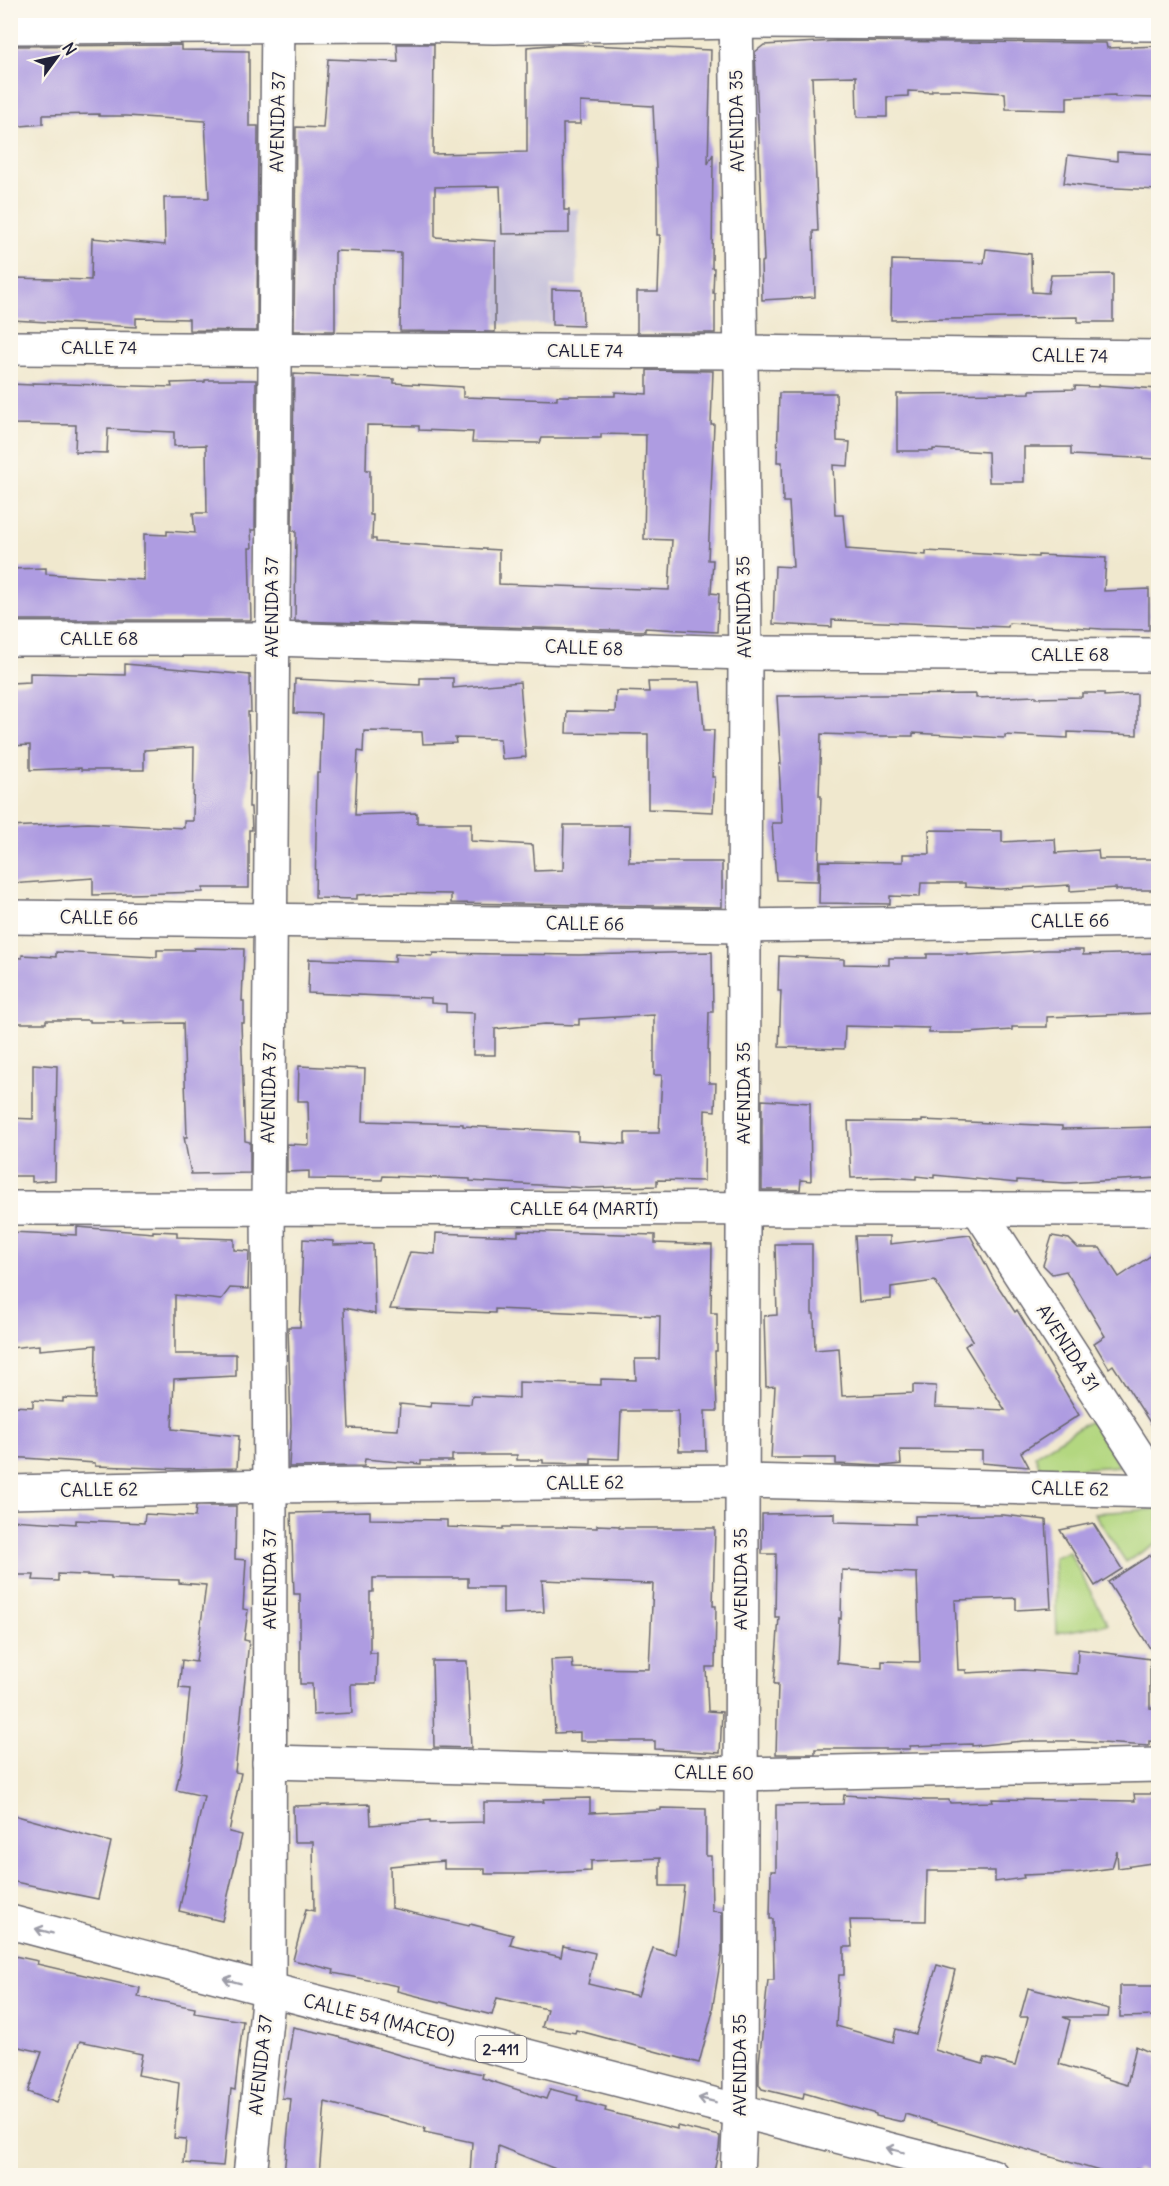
<svg xmlns="http://www.w3.org/2000/svg" width="1169" height="2186" font-family="Delius,sans-serif">
	<style>
		.industrial { fill: #c5c0da }
		.green { fill: #b3d780; stroke: #6a7c5e; stroke-width: 1.5 }
		.building { fill: #ae9ce1; fill-rule: evenodd }
		.lines { fill: none; stroke-linecap: round; stroke-linejoin: round }
		.minor-casing { stroke: #6a676e; stroke-width: 36 }
		.major-casing { stroke: #6a676e; stroke-width: 36 }
		.minor { stroke: #fff; stroke-width: 33 }
		.major { stroke: #fff; stroke-width: 33 }
		.oneway { stroke: #9c9ca7 }
		.labels { text-anchor: middle; stroke-width: 5; stroke-linejoin: round; paint-order: stroke }
		.shield { fill: #fbf7ec; stroke: #636270; stroke-width: 1.5 }
		.shield-label { font-size: 16px; font-weight: bold; fill: #22223b }
		.street-label { font-size: 18px; fill: #22223b; stroke: #fbf7ec }
	</style>
	<rect width="100%" height="100%" fill="#fbf7ec"/>
	<filter id="ink" filterUnits="userSpaceOnUse"><feTurbulence type="fractalNoise" baseFrequency=".0167" numOctaves="2"/><feDisplacementMap in="SourceGraphic" scale="12" xChannelSelector="R" yChannelSelector="G"/><feConvolveMatrix kernelMatrix="1 2 1 2 8 2 1 2 1" color-interpolation-filters="sRGB"/></filter>
	<filter id="wash" filterUnits="userSpaceOnUse"><feTurbulence type="fractalNoise" baseFrequency=".008" numOctaves="4" result="noise"/><feDisplacementMap in="SourceGraphic" scale="24" xChannelSelector="R" yChannelSelector="G"/><feGaussianBlur stdDeviation="1.35" result="paint"/><feColorMatrix in="noise" values="0 0 0 0 0 0 0 0 0 0 0 0 0 0 0 0 0 1.4 0 .05"/><feComposite in="paint" operator="in"/></filter>
	<g filter="url(#wash)">
		<rect width="100%" height="100%" fill="#f0e8ce"/>
		<path class="industrial" d="M495,209H578L577,286H551V324H496Z"/>
		<g class="green">
			<path d="M1090,1421L1120,1466L1041,1471L1035,1455Z"/>
			<path d="M1158,1509V1542L1126,1562L1094,1513Z"/>
			<path d="M1069,1552L1108,1624L1057,1633L1054,1557Z"/>
		</g>
		<g id="blocks">
			<g class="building">
				<path d="M836,41L1106,43L1107,48L1158,46V98L1115,97V95L1067,97V110L1006,109L1005,93L957,90H932V92L908,91V96L887,97V117H857L856,76L812,77L818,231H813L815,297L762,300L761,262L764,261L755,52L764,45Z"/>
				<path d="M397,44H434L433,154L527,152V47L563,44L711,50L708,164L713,154L712,268H714L713,293H715V333H637V292H658L660,235H657V190L653,106L580,102V124H563L564,210H569V233L502,234L500,186L435,187V237L495,241V332L400,331L401,253L335,251V331H294L296,127L323,128L328,59L398,62Z"/>
				<path d="M181,45V50L249,51V126H258L257,331L189,330V319L136,318V327L12,320L14,278L91,280L92,238L165,245L164,198H209L205,121L127,116H99V114L43,115V124L10,127V46Z"/>
				<path d="M1117,152L1158,154V190L1096,187L1064,183L1068,155L1117,161Z"/>
				<path d="M986,249L1031,254L1032,292L1048,293L1051,275L1113,274V322H1078V317L891,320L892,260L984,263Z"/>
				<path d="M552,289L582,290L583,326L552,325Z"/>
				<path d="M647,370L713,371L711,424H714L708,560H713L711,593L719,594L717,632L645,628V631L295,621L296,531H292L294,374L394,379V383L463,387V397L557,400V396H615V392L647,394ZM367,425L419,426V430L473,432L472,442L540,443L542,438H601V434L646,435L644,539L672,540L669,590L499,584V550L376,542V539H372L373,515H370V470H366Z"/>
				<path d="M205,380H256L255,530H251L252,548H249L251,620H10V569L46,568V574L144,580V534L167,535V531L195,533L193,513H207L206,445L174,446V432L108,429L107,453L75,452L76,425L10,424V384L32,385V383L172,387L171,383L205,382Z"/>
				<path d="M1098,385L1158,389V459L1071,455V447H1024V482H989L988,452L933,449V451H897V394L1030,393V390L1075,389V386L1098,387Z"/>
				<path d="M779,393H836L837,441L850,442L848,466L833,465L835,515H843L846,549L926,555V551L1038,557V555L1106,558L1104,591L1149,589V630L1102,629L1009,623L1008,627L832,620V627L773,624L775,566L793,567L789,502H783L782,462H777Z"/>
				<path d="M125,664L250,675L251,712H248L250,762L249,807H251L252,830H249V888H203V892L93,895V878L10,884V827L88,823L184,828V821H193L194,747L144,750V770H81V768L30,770V745L10,746V683L30,682V673L125,675Z"/>
				<path d="M420,678H453V688L520,682L526,757L502,759L500,739L455,738L456,743L423,744L422,732L364,731L363,752L358,751L355,815L417,813V823H471V841L533,845L535,871L563,870L564,825H630L629,862H722V907L451,903V894L390,893L357,895V899L315,898L317,773H320L322,714L294,713L295,679L420,685Z"/>
				<path d="M648,682H700L704,730H714L712,777H715L713,812L648,809V734L566,733L567,711L615,712L616,691L649,692Z"/>
				<path d="M1082,693H1104V696L1137,694V735L1068,732V738L1005,735V738L913,733V736H883L821,734L819,796H821L818,881L776,880L772,823H782L779,764H781L777,696L976,694V698L1036,696V698L1082,697Z"/>
				<path d="M929,830L1002,831V842L1055,839L1056,853L1098,850L1099,859H1158V890H1116V888L1070,891V885L1000,889L965,887V883H921L920,897L890,896V904L819,903L820,861L903,862V854H930Z"/>
				<path d="M194,948L244,949L242,1001H244V1023H241L245,1141L250,1142V1173L191,1174L184,1137H187L183,1023L123,1024V1022H90V1020H46V1023H10V957L22,958V955L56,957V952L157,957V950H194Z"/>
				<path d="M1047,950H1083V955L1158,953V1013L1047,1017V1027H1012V1030L968,1033H929V1028L845,1026L844,1049L779,1047L781,991H778L779,956L844,959V964L889,965V958H927V954H968V955Z"/>
				<path d="M712,952L713,1012H709L708,1054H709V1083H716L715,1111L705,1110L704,1181L657,1180V1186L587,1188L470,1181V1179L383,1176L382,1180L309,1179V1171L287,1172V1144L309,1145L308,1101H298L299,1066L365,1069L363,1121L463,1124V1126L578,1132V1141L625,1144V1133H659L662,1075H654V1015L579,1019V1025L545,1024L495,1029V1055H473L474,1013L446,1012V1004L431,1003V998L308,993L309,959L395,962V954L433,956V953L579,955Z"/>
				<path d="M33,1064L57,1066L55,1180L32,1182V1176H10V1118L33,1119Z"/>
				<path d="M762,1100L810,1103L811,1181L801,1180L800,1190H762Z"/>
				<path d="M922,1120L1062,1126V1129L1158,1127V1178L1066,1183L1017,1180V1183L934,1175V1178L916,1176V1179L888,1177L851,1178L848,1121L922,1122Z"/>
				<path d="M77,1227L153,1233V1231L177,1232V1237L234,1239V1250L249,1251L248,1289L230,1288L221,1300L175,1295V1354H236V1376L174,1379L172,1429L239,1436L237,1468L185,1469L95,1466V1463L10,1457V1406L33,1407V1400L63,1402V1398L95,1399L96,1345L39,1350V1345L10,1348V1232L77,1235Z"/>
				<path d="M518,1231L655,1235V1243L712,1245L711,1313H717V1351H715L717,1411H705L706,1451H679L678,1411H621L619,1459L591,1458V1464L543,1463V1460H517V1455H452V1461H421V1464L365,1459L364,1466L289,1467L291,1425L288,1327H300L303,1239L333,1241V1245L373,1244L375,1314L344,1308L349,1428L398,1430L400,1404L430,1407L431,1402L471,1404L472,1396L519,1398V1382L601,1385V1379L636,1380L635,1359H659L660,1316L495,1309V1313L390,1309L410,1252L435,1254L436,1233L518,1236Z"/>
				<path d="M970,1235L994,1280L1015,1312L1017,1310L1079,1415L1021,1452L1029,1467L982,1463V1451L900,1450L901,1464L882,1466L836,1464V1458H771L775,1386L766,1387L764,1316L777,1315L775,1244H812V1314H814L815,1350L839,1348L842,1396L913,1393V1385L936,1386L935,1407L1005,1410L965,1346L973,1340L935,1281L891,1287V1299L859,1302L855,1236H890V1244Z"/>
				<path d="M1052,1236L1069,1239L1078,1248H1100L1119,1277L1158,1251V1435L1113,1365L1109,1368L1094,1343L1105,1336L1066,1271L1052,1274L1043,1265Z"/>
				<path d="M196,1506H236L235,1559L246,1560L243,1609L248,1610L244,1640L249,1641L235,1772L241,1773L229,1832L242,1835L222,1921L179,1911L204,1796L176,1790L183,1758L190,1689L179,1688L182,1660L196,1662L206,1585L179,1583V1580L111,1578V1576L58,1574V1581L33,1580L34,1575H10V1520L76,1524V1520L144,1523L145,1514L195,1517Z"/>
				<path d="M370,1511V1519L447,1520V1527L503,1529V1527H561L597,1528V1525L619,1526V1528H715L713,1606H716L715,1667H706L708,1711L722,1712L720,1753L655,1749V1741H580V1732L555,1733L551,1660L572,1659L573,1668L649,1669L653,1584L542,1580L544,1612L503,1614V1587H468V1578H373V1592H370V1653H377L376,1684H351L352,1713L313,1715L312,1684H300V1594H294L291,1513Z"/>
				<path d="M835,1513V1522L915,1524V1516L980,1515H1003L1046,1520L1051,1608L1016,1610V1598L955,1600L958,1670H966V1673L1023,1670L1077,1674L1078,1649L1150,1659V1708L1158,1709V1742L1149,1741V1746L1069,1741H1023L972,1746V1744L910,1746V1749H815V1754H776L778,1684H774L779,1617H775L776,1554H762V1514ZM842,1570L917,1573L920,1662L882,1661V1668L837,1663L839,1618L841,1619Z"/>
				<path d="M1093,1523L1122,1569L1095,1586L1060,1530Z"/>
				<path d="M1158,1550V1661L1108,1582Z"/>
				<path d="M432,1661H467L471,1748L434,1747Z"/>
				<path d="M1134,1794H1158V1862L1118,1868L1117,1851L1112,1868L1075,1873L1023,1875L1024,1878L995,1882V1871H927L926,1921L850,1920L852,1947H844V1975H839L836,2026L893,2042L896,2029L916,2034L937,1965L955,1970L935,2050L983,2064L985,2058L1015,2066L1028,2017H1020L1028,1988L1109,2009L1108,2017H1063L1070,2020L1059,2064L1127,2085L1136,2046L1158,2056V2175L1136,2169L1134,2175H1113L905,2114L903,2122L876,2116V2114L804,2093L803,2099L762,2089L759,2085V2063L768,1980H774L773,1919H770L771,1871H776V1805L843,1804L844,1795L925,1800H949L950,1803L993,1802L992,1799L1135,1801Z"/>
				<path d="M590,1798V1813L661,1810V1808L706,1809V1856H711L712,1911L722,1912V1951L712,2011H713L699,2063L576,2030L575,2033L542,2027L547,2009L497,1998L492,2015L397,1991L398,1986L333,1973L334,1970L293,1960L306,1909L314,1911L313,1842H294L293,1806L370,1804L371,1825L430,1820V1823L484,1822V1802H544L543,1799ZM660,1858V1886H684L676,1955L653,1948L638,1996L588,1984L595,1953L563,1946L561,1957L510,1945L513,1935L470,1924L469,1926L391,1908L390,1866L444,1861V1869H485V1874H524L591,1871V1861Z"/>
				<path d="M10,1814L111,1842L98,1899L10,1881Z"/>
				<path d="M10,1955L38,1961L37,1964L140,1988L138,1997L195,2008L194,2013L243,2021L235,2090L231,2089L223,2166L184,2163L186,2139L174,2138L179,2083L138,2075L142,2054L80,2041L57,2103L28,2092L42,2052L10,2045Z"/>
				<path d="M1120,1986H1158V2016L1120,2017Z"/>
				<path d="M293,2027L335,2036L420,2061L483,2074L482,2078L546,2099L550,2089L578,2096L577,2100L606,2108L605,2111L677,2129V2126L720,2136L719,2148L713,2175H593L563,2172L498,2146L496,2175H470L472,2142L424,2132L425,2128L325,2102L319,2175H284L291,2099L282,2098Z"/>
			</g>
		</g>
	</g>
	<g filter="url(#ink)">
		<use href="#blocks" fill-opacity="0" stroke="#6a676e" stroke-width="1.5"/>
		<g class="lines">
			<g class="minor-casing">
				<g id="minor">
					<path d="M736,10L745,653L740,2108L737,2176"/>
					<path d="M10,27L404,25L494,27L736,22L1158,24"/>
					<path d="M10,348L740,352L1158,357"/>
					<path d="M10,639H272L745,653L1158,655"/>
					<path d="M10,917L745,926L1158,920"/>
					<path d="M10,1208L1158,1209"/>
					<path d="M978,1209L1158,1487"/>
					<path d="M10,1492L270,1486L742,1481L1158,1491"/>
					<path d="M269,1762L740,1774L1158,1765"/>
					<path d="M250,2176L269,1991L270,1486L268,1208L278,10"/>
				</g>
			</g>
			<g class="major-casing">
				<path id="major" d="M10,1922C337,2009 666,2089 992,2176"/>
			</g>
			<use href="#minor" class="minor"/>
			<use href="#major" class="major"/>
		</g>
		<defs><path id="oneway-shaft" d="M-6 0H5M1.5-3L5.5 0L1.5 3" fill="none" stroke-width="1.6" stroke-linecap="round" stroke-linejoin="round" transform="scale(1.5)"/></defs>
		<g class="oneway">
			<use href="#oneway-shaft" transform="translate(44 1931) rotate(-165)"/>
			<use href="#oneway-shaft" transform="translate(232 1981) rotate(-165)"/>
			<use href="#oneway-shaft" transform="translate(707 2100) rotate(-166)"/>
			<use href="#oneway-shaft" transform="translate(895 2150) rotate(-165)"/>
		</g>
	</g>
	<g class="labels">
		<rect class="shield" x="475.5" y="2036" width="51" height="26" rx="4.5"/>
		<g class="shield-label">
			<text x="501" y="2055">2-411</text>
		</g>
		<g class="street-label">
			<text transform="translate(737 121) rotate(-91)" y="6">AVENIDA 35</text>
			<text transform="translate(278 122) rotate(-89)" y="6">AVENIDA 37</text>
			<text x="99" y="354">CALLE 74</text>
			<text x="585" y="357">CALLE 74</text>
			<text transform="translate(1070 356) rotate(1)" y="6">CALLE 74</text>
			<text transform="translate(272 607) rotate(-90)" y="6">AVENIDA 37</text>
			<text transform="translate(744 607) rotate(-91)" y="6">AVENIDA 35</text>
			<text x="99" y="645">CALLE 68</text>
			<text transform="translate(584 648) rotate(2)" y="6">CALLE 68</text>
			<text x="1070" y="661">CALLE 68</text>
			<text transform="translate(99 918) rotate(1)" y="6">CALLE 66</text>
			<text transform="translate(1070 921) rotate(-1)" y="6">CALLE 66</text>
			<text transform="translate(585 924) rotate(1)" y="6">CALLE 66</text>
			<text transform="translate(269 1093) rotate(-89)" y="6">AVENIDA 37</text>
			<text transform="translate(744 1093) rotate(-90)" y="6">AVENIDA 35</text>
			<text x="584" y="1215">CALLE 64 (MARTÍ)</text>
			<text transform="translate(1068 1348) rotate(57)" y="6">AVENIDA 31</text>
			<text transform="translate(585 1483) rotate(-1)" y="6">CALLE 62</text>
			<text transform="translate(1070 1489) rotate(1)" y="6">CALLE 62</text>
			<text transform="translate(99 1490) rotate(-1)" y="6">CALLE 62</text>
			<text transform="translate(270 1579) rotate(-90)" y="6">AVENIDA 37</text>
			<text transform="translate(741 1579) rotate(-90)" y="6">AVENIDA 35</text>
			<text transform="translate(714 1773) rotate(1)" y="6">CALLE 60</text>
			<text transform="translate(379 2019) rotate(14)" y="6">CALLE 54 (MACEO)</text>
			<text transform="translate(261 2065) rotate(-84)" y="6">AVENIDA 37</text>
			<text transform="translate(740 2065) rotate(-90)" y="6">AVENIDA 35</text>
		</g>
	</g>
	<rect width="1169" height="2186" fill="none" stroke="#fbf7ec" stroke-width="36"/>
	<g transform="translate(57 57) rotate(57)" stroke="#fbf7ec" stroke-width="4.5" paint-order="stroke">
	<path d="M0-4.5L10 22L0 15L-10 22Z" fill="#22223b"/>
	<text y="-9" font-size="16" font-weight="bold" text-anchor="middle" fill="#22223b">N</text>
	</g>
</svg>
